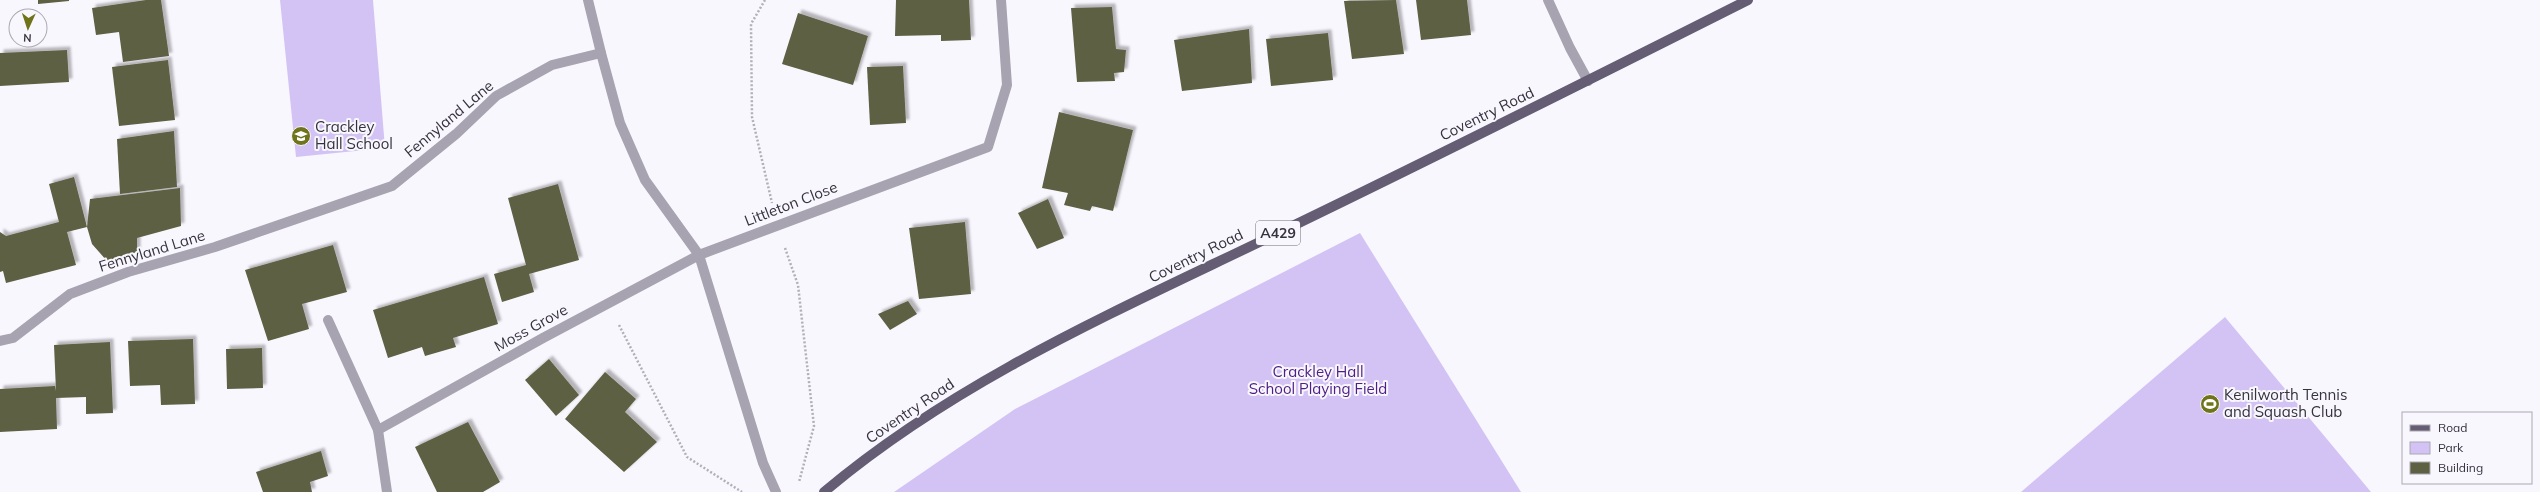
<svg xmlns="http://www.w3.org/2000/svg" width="2540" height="492" font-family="Mulish,sans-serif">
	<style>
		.green { fill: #d3c3f5 }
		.building { fill: #5d6043; filter: url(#shadow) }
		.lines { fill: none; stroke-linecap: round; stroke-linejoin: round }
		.path { stroke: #b2afb8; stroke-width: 2.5; stroke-dasharray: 2 2; stroke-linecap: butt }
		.minor { stroke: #a7a3b0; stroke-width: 10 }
		.major { stroke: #645d73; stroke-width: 10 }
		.labels { text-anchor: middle; stroke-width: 4; stroke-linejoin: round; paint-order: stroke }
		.shield { fill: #f9f7fe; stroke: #706d78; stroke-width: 1 }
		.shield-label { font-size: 14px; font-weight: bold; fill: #36323e }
		.street-label { font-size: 15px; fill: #36323e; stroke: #f9f7fe }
		.poi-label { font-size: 15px; fill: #36323e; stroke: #f9f7fe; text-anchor: start }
		.park-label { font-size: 15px; fill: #4e1f84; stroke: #f9f7fe }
	</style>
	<defs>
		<filter id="shadow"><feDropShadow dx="3.5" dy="-3.5" stdDeviation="1" flood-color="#0004"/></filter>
	</defs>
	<rect width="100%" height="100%" fill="#f9f7fe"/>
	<g class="green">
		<path d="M280,0H373L385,148L296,157Z"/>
		<path d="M1360,233L1521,492H894L1015,409Z"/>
		<path d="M2225,317L2371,492H2021Z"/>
	</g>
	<g class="building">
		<path d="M38,0H69V1L38,4Z"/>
		<path d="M146,0H161L169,56L123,62L119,32L96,35L92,8Z"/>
		<path d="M896,0H969L971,40L941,41V35L895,36Z"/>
		<path d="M1396,0L1404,54L1352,59L1344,1Z"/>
		<path d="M1416,0H1467L1471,35L1421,40Z"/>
		<path d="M1112,7L1116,49L1126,50L1124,72L1114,73L1115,81L1077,82L1071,8Z"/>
		<path d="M798,13L868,36L853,85L782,64Z"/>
		<path d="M1249,29L1252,83L1182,91L1174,40Z"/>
		<path d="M1328,33L1333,80L1271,86L1266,39Z"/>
		<path d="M67,50L69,82L0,86V53Z"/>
		<path d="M168,60L175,120L119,126L112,67Z"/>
		<path d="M903,66L906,123L870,125L867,67Z"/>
		<path d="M1059,112L1133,130L1113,211L1092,206L1090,211L1064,205L1068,193L1042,188Z"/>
		<path d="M174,131L177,187L120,194L117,139Z"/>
		<path d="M74,177L87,227L90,199L180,188L181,226L137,238V252L107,261L92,244L87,227L67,232L76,265L6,283L3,271L0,272V232L6,236L59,222L49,184Z"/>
		<path d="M558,184L579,260L529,274L534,292L502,302L494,274L526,265L508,198Z"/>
		<path d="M1048,199L1064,238L1037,249L1018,213Z"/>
		<path d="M965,222L971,294L919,299L909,228Z"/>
		<path d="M333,245L347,292L302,304L309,329L268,341L245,270Z"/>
		<path d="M484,277L498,324L453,338L456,347L425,356L422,347L388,358L373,310Z"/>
		<path d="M908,301L917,314L890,330L878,314Z"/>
		<path d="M193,339L195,404L161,405L160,385L130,386L128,341Z"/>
		<path d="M110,342L113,413L86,414V397L56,398L57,429L0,432V389L55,386L56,391L54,345Z"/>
		<path d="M262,348L263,388L227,389L226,349Z"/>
		<path d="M549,359L579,395L556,416L525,380Z"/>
		<path d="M605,372L636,399L625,412L657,442L624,472L565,419Z"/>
		<path d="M468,422L500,482L483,492H437L415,447Z"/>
		<path d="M321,451L328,476L310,482L312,492H263L256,472Z"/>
	</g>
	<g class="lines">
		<g class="path">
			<path d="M765,0L751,24L752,117L772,203"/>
			<path d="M785,248L798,285L814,426L799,482"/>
			<path d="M619,325L687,457L742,492"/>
		</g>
		<g class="minor">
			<path d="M588,0L601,53"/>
			<path d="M1548,0L1570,48L1588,81"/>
			<path d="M328,320L378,430L387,492"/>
			<path d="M0,341L13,338L70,294L128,272L215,247L392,186L456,134L496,96L552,65L601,53L620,123L645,180L699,255L543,338L378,430"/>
			<path d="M776,492L763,463L699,255L988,147L1007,85L1001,0"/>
		</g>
		<path class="major" d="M824,492C958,379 1119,310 1276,234C1434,158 1591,79 1748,0"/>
	</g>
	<defs>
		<g id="school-disc" transform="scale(1)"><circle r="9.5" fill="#6f731a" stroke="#f9f7fe"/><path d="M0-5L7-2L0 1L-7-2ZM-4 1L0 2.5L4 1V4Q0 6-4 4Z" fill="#fff"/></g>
		<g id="stadium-disc" transform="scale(1)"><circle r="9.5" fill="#6f731a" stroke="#f9f7fe"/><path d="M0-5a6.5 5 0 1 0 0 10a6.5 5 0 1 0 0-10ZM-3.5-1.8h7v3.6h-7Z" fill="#fff"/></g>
	</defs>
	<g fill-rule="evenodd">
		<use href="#school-disc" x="301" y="136"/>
		<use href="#stadium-disc" x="2210" y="404"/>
	</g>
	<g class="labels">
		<rect class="shield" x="1256" y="221" width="44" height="24" rx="3"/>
		<g class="shield-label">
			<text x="1278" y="238">A429</text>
		</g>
		<g class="street-label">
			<text transform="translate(1487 114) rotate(-26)" y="5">Coventry Road</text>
			<text transform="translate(449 119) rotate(-40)" y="5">Fennyland Lane</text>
			<text transform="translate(791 204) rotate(-21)" y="5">Littleton Close</text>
			<text transform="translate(152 251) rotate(-17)" y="5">Fennyland Lane</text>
			<text transform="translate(1196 256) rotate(-26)" y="5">Coventry Road</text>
			<text transform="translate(531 328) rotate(-29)" y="5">Moss Grove</text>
			<text transform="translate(910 411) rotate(-34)" y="5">Coventry Road</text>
		</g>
		<g class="poi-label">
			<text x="315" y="132">Crackley<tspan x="315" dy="17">Hall School</tspan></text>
			<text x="2224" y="400">Kenilworth Tennis<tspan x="2224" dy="17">and Squash Club</tspan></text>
		</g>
		<g class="park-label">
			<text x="1318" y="377">Crackley Hall<tspan x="1318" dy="17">School Playing Field</tspan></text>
		</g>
	</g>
	<rect x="2402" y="412" width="130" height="72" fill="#f9f7fe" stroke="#aba8b1"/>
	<rect x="2410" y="425" width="20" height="6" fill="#645d73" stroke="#aba8b1"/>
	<text x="2438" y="432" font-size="12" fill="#36323e">Road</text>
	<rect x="2410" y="442" width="20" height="12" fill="#d3c3f5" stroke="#aba8b1"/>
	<text x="2438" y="452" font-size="12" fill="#36323e">Park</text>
	<rect x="2410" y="462" width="20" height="12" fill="#5d6043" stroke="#aba8b1"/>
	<text x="2438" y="472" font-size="12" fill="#36323e">Building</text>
	<g transform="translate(28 28) rotate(183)"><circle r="19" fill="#f9f7fe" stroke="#aba8b1"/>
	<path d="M0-3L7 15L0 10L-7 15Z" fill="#6f731a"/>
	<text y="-6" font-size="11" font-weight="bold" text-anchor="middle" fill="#36323e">N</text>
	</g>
</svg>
